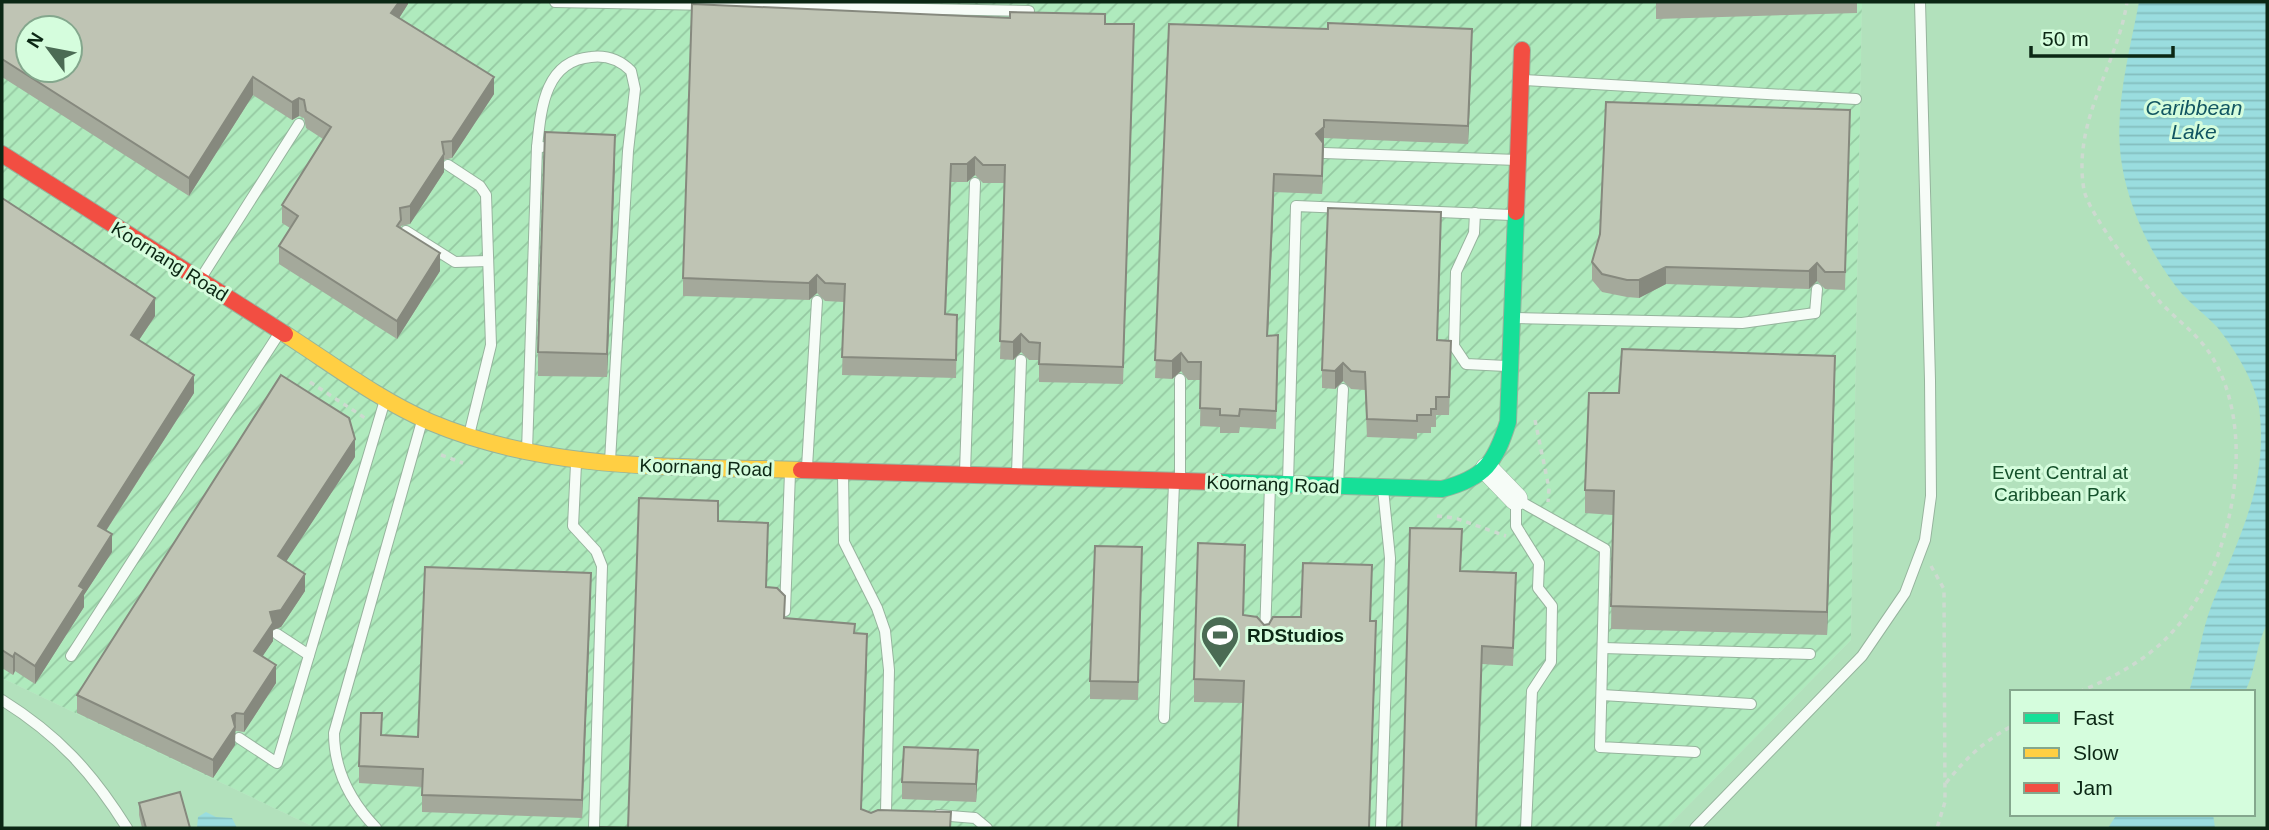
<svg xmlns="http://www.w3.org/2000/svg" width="2269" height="830" font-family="Helvetica,sans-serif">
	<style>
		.industrial { fill: url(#industrial-furrows); fill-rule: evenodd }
		.green { fill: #b2e1bc; fill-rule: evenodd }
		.water { fill: url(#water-rules) }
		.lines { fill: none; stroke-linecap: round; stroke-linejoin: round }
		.lane-casing { stroke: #96b49d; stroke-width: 12 }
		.street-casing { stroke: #96b49d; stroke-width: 24 }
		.fast-casing { stroke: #96b49d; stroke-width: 18 }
		.slow-casing { stroke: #96b49d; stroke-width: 18 }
		.jam-casing { stroke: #96b49d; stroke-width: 18 }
		.path { stroke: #cddad0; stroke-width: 3.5; stroke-dasharray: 5 5; stroke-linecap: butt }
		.lane { stroke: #f6fcf7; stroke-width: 10 }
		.street { stroke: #f6fcf7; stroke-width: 23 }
		.fast { stroke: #16e098; stroke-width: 16 }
		.slow { stroke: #ffcf43; stroke-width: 16 }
		.jam { stroke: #f24e42; stroke-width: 16 }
		.wall { fill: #a4a99b }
		.shaded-wall { fill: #86897e }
		.building { fill: #bfc4b4; stroke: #86897e; stroke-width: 2; fill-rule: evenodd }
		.labels { text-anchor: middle; stroke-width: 6; stroke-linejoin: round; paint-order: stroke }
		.street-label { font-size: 19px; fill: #0b2714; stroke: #d5fddd }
		.park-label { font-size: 19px; fill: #15512b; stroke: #d5fddd }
		.poi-label { font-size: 19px; font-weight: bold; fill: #0b2714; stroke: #d5fddd; text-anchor: start }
		.water-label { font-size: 21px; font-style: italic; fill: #125662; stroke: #d5fddd }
	</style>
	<defs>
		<pattern id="industrial-furrows" width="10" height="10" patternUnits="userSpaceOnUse" patternTransform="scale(1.75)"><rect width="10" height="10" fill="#afeabd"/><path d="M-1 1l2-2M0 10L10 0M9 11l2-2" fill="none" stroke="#95c9a2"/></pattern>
		<pattern id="water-rules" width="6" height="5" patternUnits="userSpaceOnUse" patternTransform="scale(1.75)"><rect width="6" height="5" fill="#9adddf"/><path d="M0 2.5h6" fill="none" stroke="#83bebe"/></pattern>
	</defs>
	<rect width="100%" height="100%" fill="#c1e8ca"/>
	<path class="industrial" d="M2,2H1862L1851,640L1666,828H316L2,678ZM28,28H70V70H28Z"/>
	<g class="green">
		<path d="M1862,2H2267V828H1666L1851,640ZM2012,692H2253V814H2012Z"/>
		<path d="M2,678L316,828H2Z"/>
	</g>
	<g class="water">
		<path d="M2139,2H2267V624C2256,644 2256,670 2245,692H2189C2198,663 2201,632 2212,604C2239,537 2269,484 2259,407C2254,380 2234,348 2217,327C2206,315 2193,306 2182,294C2150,256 2124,199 2120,149C2116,101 2130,49 2139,2Z"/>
		<path d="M206,812L216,817L232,818L237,828H197L198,817Z"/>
		<path d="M2117,814H2213L2215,828H2108Z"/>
	</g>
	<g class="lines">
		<g class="lane-casing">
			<g id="lane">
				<path d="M555,2L1029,11"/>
				<path d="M1524,80L1856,99"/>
				<path d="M537,147C541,110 544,61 591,57C607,55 620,60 631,71L635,89L628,151L610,461"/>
				<path d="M1324,153L1517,160"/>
				<path d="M448,165L480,186L486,195L491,345L469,435"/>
				<path d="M1475,213L1474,233L1456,272L1454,346L1466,364L1506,366"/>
				<path d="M406,231L455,262L488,261"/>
				<path d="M201,278L299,124"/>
				<path d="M1515,318L1742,323L1815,313L1817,289"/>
				<path d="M527,451L537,147H542"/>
				<path d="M576,464L573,526L596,551L602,566L594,828"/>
				<path d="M807,467L817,301"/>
				<path d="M965,472L975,183"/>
				<path d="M1017,473L1021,360"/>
				<path d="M843,474L844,542L877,608L885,631L889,670L886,812L881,821L871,828"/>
				<path d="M1180,478V379"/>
				<path d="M1288,482L1296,206L1511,215"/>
				<path d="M1338,484L1343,389"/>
				<path d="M1516,499L1605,549L1600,747L1695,752"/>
				<path d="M1516,499V526L1539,563L1538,588L1552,606L1551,662L1532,691L1526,828"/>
				<path d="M785,611L790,472"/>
				<path d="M277,634L309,655"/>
				<path d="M1265,637L1270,485"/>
				<path d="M1603,648L1810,654"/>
				<path d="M71,656L280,332"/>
				<path d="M1602,695L1751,704"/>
				<path d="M2,700C58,735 92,772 127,828"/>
				<path d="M1164,718L1174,484"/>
				<path d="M239,738L277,763L385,400"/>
				<path d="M938,815L975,818L987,828"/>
				<path d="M376,828C351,802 334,770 334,733L422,421"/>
				<path d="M1381,828L1390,558L1383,489"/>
				<path d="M1695,828L1862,656L1905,593L1925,540L1931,496L1930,380L1920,2"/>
			</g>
		</g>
		<g class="street-casing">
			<path id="street" d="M1487,469L1516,499"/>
		</g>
		<g class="fast-casing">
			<path id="fast" d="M1218,482L1442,489C1485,478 1495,463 1508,422L1516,212"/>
		</g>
		<g class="slow-casing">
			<path id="slow" d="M285,334C332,364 379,400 430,422C548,472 676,466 801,470"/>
		</g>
		<g class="jam-casing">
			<g id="jam">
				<path d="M2,154L285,334"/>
				<path d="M1516,212L1522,50"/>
				<path d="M801,470L1218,482"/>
			</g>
		</g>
		<g class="path">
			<path d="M310,382L365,418"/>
			<path d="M1535,420L1549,488L1548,502"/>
			<path d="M441,455L463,463"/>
			<path d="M1437,516L1455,518L1506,536"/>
			<path d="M1931,566L1944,589L1945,802L1937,828"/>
			<path d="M2079,692C2116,676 2148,660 2175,629C2235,563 2261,422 2206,348C2193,331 2175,318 2161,303C2142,282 2089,215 2084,190C2072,120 2117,67 2127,2"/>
			<path d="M1946,783C1966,758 1984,741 2012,726"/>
		</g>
		<use href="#lane" class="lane"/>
		<use href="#street" class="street"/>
		<use href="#fast" class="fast"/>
		<use href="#slow" class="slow"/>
		<use href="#jam" class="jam"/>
	</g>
	<g class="wall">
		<path d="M2,2H408V4L399,18L494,94L452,158L444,160V172L410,224L401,226V229L440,271L397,339L279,264V246L290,228L282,223V205L323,139L306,128L304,118L299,116L292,120L253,95L189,196L2,77Z"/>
		<path d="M1656,2H1857V13L1656,19Z"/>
		<path d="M1105,24L1134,42L1123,384L1039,382V360H1029L1021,352L1013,360L1000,359L1005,183H983L975,175L967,182H951L946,314L957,333L956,378L842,375L844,302L825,301L817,293L809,300L683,296V278Z"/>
		<path d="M1169,24L1472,46L1468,144L1324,138L1322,194L1274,192L1268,336L1278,353L1276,429L1240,427L1239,433H1220V427L1200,426L1201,380H1188L1181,371L1172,379L1155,378Z"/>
		<path d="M1850,110L1845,290L1825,289L1817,281L1809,289L1666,284L1639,298L1627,297L1602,292L1592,280V262Z"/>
		<path d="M615,158L607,377L538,376V352Z"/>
		<path d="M2,198L155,316L139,340L194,393L106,531L112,552L84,595V607L35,684L15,671L13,675L2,668Z"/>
		<path d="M1441,230L1437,340L1451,359L1449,415H1436V427H1431V433H1417V439L1367,437L1365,390L1351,389L1343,381L1335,389L1322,388V370Z"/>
		<path d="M1835,379L1827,635L1611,629L1613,515L1585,513V490Z"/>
		<path d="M355,457L286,561L305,591L281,627L273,630V641L262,656L276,683L244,732L236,731L235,732V745L213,778L77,713V695Z"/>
		<path d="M1462,547L1460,571L1516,590L1513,666L1482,664L1477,828H1402Z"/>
		<path d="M1142,565L1138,700L1090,699V681Z"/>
		<path d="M1245,567L1244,615L1264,625L1301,617L1372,588L1370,621L1376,644L1369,828H1238L1243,703L1194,702V679Z"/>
		<path d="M591,591L582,818L422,812V787L359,783V766L382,735L418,737Z"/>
		<path d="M978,767L976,802L902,799V782Z"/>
		<path d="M139,803L190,828H142L139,815Z"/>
	</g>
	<g class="shaded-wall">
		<path d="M399,2H408V4L391,31V13Z"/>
		<path d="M1472,29V46L1468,144V126Z"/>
		<path d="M253,77V95L189,196V178Z"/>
		<path d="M494,77V94L452,158V141Z"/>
		<path d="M299,98V116L292,120V102Z"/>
		<path d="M1324,120V138L1322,194V176L1316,134Z"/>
		<path d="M615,135V158L607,377V354Z"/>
		<path d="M444,154V172L410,224V206Z"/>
		<path d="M975,157V175L967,182V164Z"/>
		<path d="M1274,174V192L1267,354V336Z"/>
		<path d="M440,253V271L397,339V321Z"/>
		<path d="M1817,263V281L1809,289V271Z"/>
		<path d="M1666,267V284L1639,298V280Z"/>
		<path d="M817,275V293L809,300V283Z"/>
		<path d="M155,298V316L131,352V335Z"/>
		<path d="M1021,334V352L1013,360V342Z"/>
		<path d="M1181,353V371L1172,379V361Z"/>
		<path d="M1835,356V379L1827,635V612Z"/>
		<path d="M1343,363V381L1335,389V371Z"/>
		<path d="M194,375V393L98,543V526Z"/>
		<path d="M355,439V457L278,574V556Z"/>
		<path d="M112,534V552L84,595V607L35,684V666L79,586Z"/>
		<path d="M591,573V591L582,818V800Z"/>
		<path d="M305,574V591L281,627L273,630V641L254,669V651L270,612Z"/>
		<path d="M1376,621V644L1369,828Z"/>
		<path d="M867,634V657L861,828V809Z"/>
		<path d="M15,653V671L13,675V657Z"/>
		<path d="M276,665V683L244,732V714Z"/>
		<path d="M236,713L235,745L213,778V760L232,716Z"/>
		<path d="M978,750V767L976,802V784Z"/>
	</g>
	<g class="building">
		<path d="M2,2H399L391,13L494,77L452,141L442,142L444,154L410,206L400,208L401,220L397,226L440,253L397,321L279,246L298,216L282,205L331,127L306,111L304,100L299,98L292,102L253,77L189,178L2,59ZM28,28H70V70H28Z"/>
		<path d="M692,4L1010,18V12L1105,14V24H1134L1123,367L1039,364L1040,343L1029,342L1021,334L1013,342L1000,341L1005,165H983L975,157L967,164H951L945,314L957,315L956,360L842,357L845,284L825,283L817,275L809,283L683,278Z"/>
		<path d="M1328,23L1472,29L1468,126L1324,120V127L1316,134L1323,143L1322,176L1274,174L1267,336L1278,335L1276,411L1240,409L1239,416L1220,415V409L1200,408L1201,362H1188L1181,353L1172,361L1155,360L1169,24L1328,29Z"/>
		<path d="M1606,102L1850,110L1845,272H1825L1817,263L1809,271L1666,267L1639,280H1627L1602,274L1592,262L1600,234Z"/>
		<path d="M545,132L615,135L607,354L538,352Z"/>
		<path d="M2,198L155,298L131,335L194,375L98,526L112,534L79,586L84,589L35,666L15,653L13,657L2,650Z"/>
		<path d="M1328,208L1441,212L1437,340L1451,341L1449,397H1436V409H1431V415H1417V421L1367,419L1365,372L1351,371L1343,363L1335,371L1322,370Z"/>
		<path d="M1622,349L1835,356L1827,612L1611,606L1614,491L1585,490L1589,393H1619Z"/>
		<path d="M281,375L349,418L355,439L278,556L305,574L281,610L270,612L273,623L254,651L276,665L244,714L236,713L232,716L235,727L213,760L77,695Z"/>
		<path d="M639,498L718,501V521L768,523L766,587L777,588L785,596L784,618L855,624L854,633L867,634L861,809L871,813L878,810L951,812L950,828H600V827L628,828Z"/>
		<path d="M1410,528L1462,529L1460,571L1516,573L1513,648L1482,646L1476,828H1402Z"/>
		<path d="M1198,543L1245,545L1243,615L1257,617L1264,625L1269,624L1273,617H1301L1303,563L1372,565L1370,621H1376L1369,828H1238L1244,681L1194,679Z"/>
		<path d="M1095,546L1142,547L1138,682L1090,681Z"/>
		<path d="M425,567L591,573L582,800L422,795L423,769L359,766L361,713H382L381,735L418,737Z"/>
		<path d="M904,747L978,750L976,784L902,782Z"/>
		<path d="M180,792L190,828H146L139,803Z"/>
	</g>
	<defs>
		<g id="stadium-pin" transform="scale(2.0125)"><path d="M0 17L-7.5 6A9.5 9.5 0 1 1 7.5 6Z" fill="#4b6b54" stroke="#d5fddd"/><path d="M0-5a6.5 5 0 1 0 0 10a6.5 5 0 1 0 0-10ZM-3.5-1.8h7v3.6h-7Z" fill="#fff"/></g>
	</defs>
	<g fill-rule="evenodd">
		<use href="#stadium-pin" x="1220" y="635"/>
	</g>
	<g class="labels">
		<g class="street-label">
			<text transform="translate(170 261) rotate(32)" y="7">Koornang Road</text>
			<text transform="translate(706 467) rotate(2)" y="7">Koornang Road</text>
			<text transform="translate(1273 484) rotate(2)" y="7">Koornang Road</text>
		</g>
		<g class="park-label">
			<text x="2060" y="479">Event Central at<tspan x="2060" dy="22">Caribbean Park</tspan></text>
		</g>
		<g class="poi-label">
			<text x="1247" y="642">RDStudios</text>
		</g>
		<g class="water-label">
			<text x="2194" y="115">Caribbean<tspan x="2194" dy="24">Lake</tspan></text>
		</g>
	</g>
	<rect width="2269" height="830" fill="none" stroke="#0b2714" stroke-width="7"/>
	<rect x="2010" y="690" width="245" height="126" fill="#d5fddd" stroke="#84a78d" stroke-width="2"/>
	<rect x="2024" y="713" width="35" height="10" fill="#16e098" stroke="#84a78d" stroke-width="2"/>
	<text x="2073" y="725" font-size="21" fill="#0b2714">Fast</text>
	<rect x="2024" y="748" width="35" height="10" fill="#ffcf43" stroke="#84a78d" stroke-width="2"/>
	<text x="2073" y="760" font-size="21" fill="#0b2714">Slow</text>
	<rect x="2024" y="783" width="35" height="10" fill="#f24e42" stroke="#84a78d" stroke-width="2"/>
	<text x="2073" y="795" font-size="21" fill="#0b2714">Jam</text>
	<g transform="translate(49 49) rotate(302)"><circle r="33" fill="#d5fddd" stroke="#84a78d" stroke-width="2"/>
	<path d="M0-5L12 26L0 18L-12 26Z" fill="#4b6b54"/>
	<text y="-10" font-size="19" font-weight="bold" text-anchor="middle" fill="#0b2714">N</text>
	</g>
	<path d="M2031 46v10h142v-10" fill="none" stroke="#0b2714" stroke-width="3.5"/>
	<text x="2042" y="46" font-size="21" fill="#0b2714" stroke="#d5fddd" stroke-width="5" paint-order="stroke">50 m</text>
</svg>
